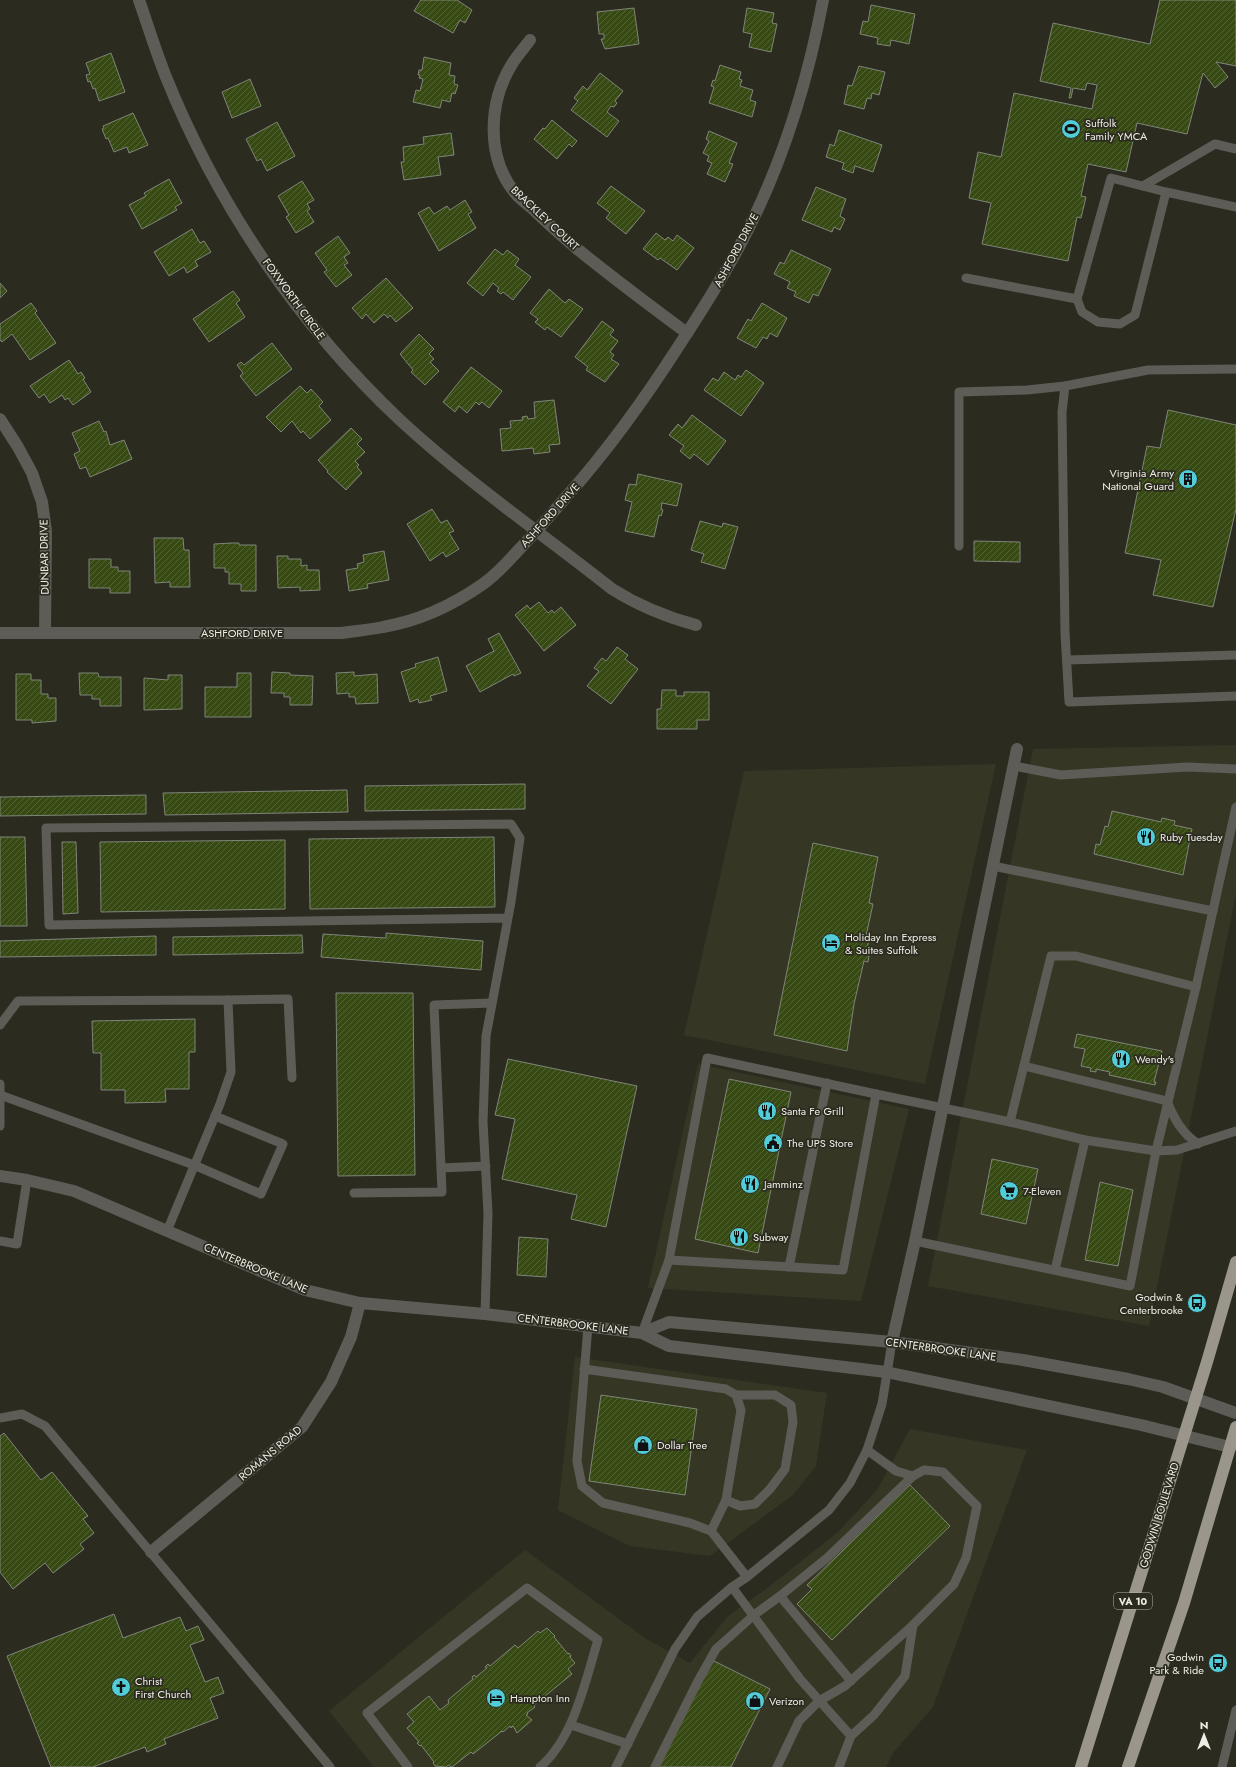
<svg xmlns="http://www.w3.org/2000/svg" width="1236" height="1767" font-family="Jost,sans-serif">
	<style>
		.built { fill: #363625 }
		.building { fill: url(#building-hatch); stroke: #7f8579 }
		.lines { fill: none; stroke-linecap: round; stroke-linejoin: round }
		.service { stroke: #5e5c57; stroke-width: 9 }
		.minor { stroke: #5e5c57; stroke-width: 12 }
		.trunk { stroke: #9b968b; stroke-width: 12 }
		.labels { text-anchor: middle; stroke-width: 3.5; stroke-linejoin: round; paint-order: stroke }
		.shield { fill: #2b2b20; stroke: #b4b4ab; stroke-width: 1 }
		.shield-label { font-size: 10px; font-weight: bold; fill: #eeeee7 }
		.poi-label { font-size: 11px; fill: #eeeee7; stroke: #2b2b20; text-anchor: start }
		.street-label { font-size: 11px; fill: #eeeee7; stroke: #2b2b20 }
	</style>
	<defs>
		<pattern id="building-hatch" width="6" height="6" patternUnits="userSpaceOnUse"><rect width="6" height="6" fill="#374a13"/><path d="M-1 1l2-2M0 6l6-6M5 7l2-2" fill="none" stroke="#546435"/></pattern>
	</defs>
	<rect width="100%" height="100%" fill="#2b2b20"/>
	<g class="built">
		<path d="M1236,745V894L1149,1326L928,1286L1033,749Z"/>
		<path d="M996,764L925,1084L684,1035L744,771Z"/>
		<path d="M698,1064L909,1109L861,1301L648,1288Z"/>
		<path d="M575,1357L827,1393L816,1466L793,1495L710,1556L630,1546L558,1510Z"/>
		<path d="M910,1429L1027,1450L933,1707L893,1753L886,1767H374L329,1711L525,1550L645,1638L690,1663L728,1616L762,1592L838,1532L877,1490Z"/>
	</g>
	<g class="building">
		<path d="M421,0H457L472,10L465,23L460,20L453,33L414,11Z"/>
		<path d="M1160,0H1236V66L1216,62L1228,77L1215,88L1203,73L1187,134L1137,123L1126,172L1088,164L1081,196L1086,197L1081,218L1077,217L1068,261L982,244L991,203L969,198L978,152L1001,157L1014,93L1092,109L1097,85L1087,83L1085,90L1073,88L1071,98H1069L1071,88L1040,81L1053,23L1150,44Z"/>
		<path d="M871,5L915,14L909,44L891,40L890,46L877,44L878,38L860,34L863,21L868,22Z"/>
		<path d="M634,8L639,44L605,49L601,39H604V34H599L597,12Z"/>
		<path d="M747,8L774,13L772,23L777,24L771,52L749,47L752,34L743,32Z"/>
		<path d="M111,53L125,92L99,101L95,88L93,89L90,81L88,82L86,75L90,74L86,63Z"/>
		<path d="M424,57L451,63L449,75L455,76L454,84L458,85L455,94L452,93L450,102L442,100L440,108L413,102L416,90L420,91L423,79L419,78L420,75H418L419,70H422Z"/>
		<path d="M720,65L741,72L739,79L742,80L740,86L753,90L750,100L756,102L752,117L709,103L714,87L711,86L713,80L715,81Z"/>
		<path d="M859,66L885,72L879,95L872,93L871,99L867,98L864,109L844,104L848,85L852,86Z"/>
		<path d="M600,73L623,91L615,101L617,103L614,107L611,106L607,112L619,121L607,137L571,110L578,101L574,98L583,86L587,90Z"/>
		<path d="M250,79L261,106L232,118L222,92Z"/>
		<path d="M133,113L148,145L129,153L127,147L114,152L108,138L106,139L102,129L104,128L103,126Z"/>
		<path d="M552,120L577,141L572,147L569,144L557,159L534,139L543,128L545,129Z"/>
		<path d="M277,122L295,156L267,171L261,159L257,161L246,139Z"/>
		<path d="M839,130L882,145L873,172L855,166L853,173L842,169L844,163L826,157L830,144L834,146Z"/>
		<path d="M709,131L737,143L729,163L733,164L725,182L707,174L712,163L707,161L709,156L703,153L709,141L706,139Z"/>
		<path d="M451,133L454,155L438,157L441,175L404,180L401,162H404L403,147L424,144L423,137Z"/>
		<path d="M169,179L182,203L175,207L177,210L142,229L129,205L146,196L144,193Z"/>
		<path d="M302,181L314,200L307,204L310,209L307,211L314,222L296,233L286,217L289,215L278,196Z"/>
		<path d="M611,186L645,211L626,234L606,218L610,213L597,203Z"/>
		<path d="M816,187L846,199L840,216L845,219L840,230L834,227L832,232L802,220Z"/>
		<path d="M465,200L472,212L468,214L476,228L439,251L418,213L429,207L434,214L447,206L450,210Z"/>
		<path d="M192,229L200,243L204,241L211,252L195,261L198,266L187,273L184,267L169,276L154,252Z"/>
		<path d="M656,233L665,240L668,237L673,241L677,235L694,248L677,270L660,258L658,260L643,249Z"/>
		<path d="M338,236L350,253L344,257L348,263L344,265L352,275L336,287L324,272L327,270L315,253Z"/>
		<path d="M495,249L503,255L507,250L519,259L515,265L531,277L513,300L503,292L501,294L497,291L499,288L493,283L483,296L467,283Z"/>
		<path d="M791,250L831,269L818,296L813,294L809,303L794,296L796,292L787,288L790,282L774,274L780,262L784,264Z"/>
		<path d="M386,278L413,308L396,322L390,315L388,318L384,314L374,323L366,314L362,319L352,308Z"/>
		<path d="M0,283L7,291L0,298Z"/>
		<path d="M549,289L565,303L569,299L583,309L561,337L547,327L545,330L535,322L538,319L530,313Z"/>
		<path d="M233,291L240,300L236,303L245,317L209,342L193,319Z"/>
		<path d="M31,303L37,311L35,313L56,343L30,360L12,334L2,342L0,340V324Z"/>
		<path d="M762,303L787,318L777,337L770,333L767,339L763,337L756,348L737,338L748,319L751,321Z"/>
		<path d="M602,321L614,330L610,335L618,341L610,352L614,355L611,359L619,364L605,382L586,370L588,367L575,357Z"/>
		<path d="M419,334L434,349L429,354L434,359L430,362L439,371L425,385L411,372L413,370L400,354Z"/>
		<path d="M272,343L292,369L256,396L240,376L243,373L237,365L241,362L244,365Z"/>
		<path d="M69,360L78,374L81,372L85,378L83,379L91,392L73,405L68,398L65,400L62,395L50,403L44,394L39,398L30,386Z"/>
		<path d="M471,367L502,391L489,408L482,402L479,405L476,402L467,413L459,406L455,412L443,402Z"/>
		<path d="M746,370L764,383L741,416L704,390L713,378L718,381L724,372L735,380L738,375L741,377Z"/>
		<path d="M300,386L307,393L311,389L323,402L319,406L331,420L310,439L303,431L301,433L292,421L281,432L266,417Z"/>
		<path d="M554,400L560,444L549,445L550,452L534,454L533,448L502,451L500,429L511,428L510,421L523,420L522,417L527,416L528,419L535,418L534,402Z"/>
		<path d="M1168,410L1236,425V509L1213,607L1153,595L1161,560L1125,553L1147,446L1160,448Z"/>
		<path d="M692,415L726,441L708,465L694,454L690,459L680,451L684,446L669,435L678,424L682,428Z"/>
		<path d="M99,421L104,432L106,431L110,445L124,440L132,459L90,477L86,467L80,469L74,454L80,451L72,433Z"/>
		<path d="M351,428L362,439L357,444L365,452L355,461L359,465L357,467L362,473L346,490L327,472L328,471L318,460Z"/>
		<path d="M638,474L682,484L677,506L662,503L661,509L663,510L661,516L659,515L654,537L625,531L632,502L625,500L629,484L636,485Z"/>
		<path d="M432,509L441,523L447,520L454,531L449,533L459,549L446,557L443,552L430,561L407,524Z"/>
		<path d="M700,521L722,527L723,523L738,527L725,569L701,562L704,554L691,550Z"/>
		<path d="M154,538H183L184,550H189L190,587H170V582L155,583Z"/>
		<path d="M974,541L1020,542V562L974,561Z"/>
		<path d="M232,543H239V545H256V591H241V584H229V572H225V568H214V544Z"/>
		<path d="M384,551L389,580L367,584L368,588L349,591L346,570L358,568L357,564L364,562L363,555Z"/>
		<path d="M277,556H288V559H301V566L307,565V570H319L320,590L300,591V587L278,588Z"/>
		<path d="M89,559H111V567H118V571H130V593H110V588H89Z"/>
		<path d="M539,602L548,613L552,610L554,613L561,607L576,625L544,651L515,615L527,605L530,609Z"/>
		<path d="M499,633L521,673L514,676L513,674L480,692L466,666L494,651L488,639Z"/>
		<path d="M617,647L628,655L625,659L638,669L611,704L587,686L599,671L594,668L602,658L606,661Z"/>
		<path d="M438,657L447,691L430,696L432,700L419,703L418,699L410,702L401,672L416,667L415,664Z"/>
		<path d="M272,672L290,673V675L313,676L312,705H290V697H284V693H271Z"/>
		<path d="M354,672V676L377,674L378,703L356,704L355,697H349V693L337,694L336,673Z"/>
		<path d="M79,673H98L99,677H121V706H100V699H92V695H80Z"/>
		<path d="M237,673H251V717H205V687H237Z"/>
		<path d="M16,674H31V680H41V694H48V698H56V721L32,723V720H16Z"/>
		<path d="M168,675H182V709L144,710V678L168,680Z"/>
		<path d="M662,690H676V696H684V692H709V720H697V729H657V709H661Z"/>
		<path d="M525,784V809L365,811V786Z"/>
		<path d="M347,790L348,812L165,815L163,793Z"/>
		<path d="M146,795V814L0,816V797Z"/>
		<path d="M1112,811L1161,822L1162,818L1175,821L1174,825L1192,829L1183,875L1094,854L1096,844L1100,845L1105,826L1108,827Z"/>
		<path d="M0,837H25L27,926H0Z"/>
		<path d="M494,837L495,907L310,909L309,839Z"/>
		<path d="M285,840V909L101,912L100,842Z"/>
		<path d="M62,842H76L78,913L63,914Z"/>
		<path d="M813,843L878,857L869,903L873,904L866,936L870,937L867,948L870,949L868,962L864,961L854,1004L847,1051L774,1035Z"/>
		<path d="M386,933L483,941L481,970L321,957L323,934L386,938Z"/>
		<path d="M302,935L303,953L173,955V937Z"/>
		<path d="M156,936V955L0,957V941Z"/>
		<path d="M336,993H413L415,1175L338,1176Z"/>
		<path d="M195,1019V1052H189V1089H165L166,1102L125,1103V1090H101V1053H93L92,1021Z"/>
		<path d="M1077,1034L1162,1051L1154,1082H1156L1155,1085L1109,1075L1110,1072L1096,1069V1072L1090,1071L1091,1068L1081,1066L1085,1049L1074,1047Z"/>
		<path d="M508,1059L637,1086L606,1227L571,1219L577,1195L502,1179L515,1119L495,1115Z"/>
		<path d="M729,1079L791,1092L758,1253L695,1239Z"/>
		<path d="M992,1159L1038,1169L1026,1224L981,1214Z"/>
		<path d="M1100,1182L1133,1190L1118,1266L1085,1260Z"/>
		<path d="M519,1237L548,1239L546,1277L517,1275Z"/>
		<path d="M601,1395L697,1409L685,1495L589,1481Z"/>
		<path d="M4,1433L41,1480L52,1472L88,1516L83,1519L94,1533L80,1544L84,1549L53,1573L45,1563L13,1589L0,1572V1436Z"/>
		<path d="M910,1485L950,1526L832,1640L797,1604L812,1589L807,1585Z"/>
		<path d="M114,1614L123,1638L180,1617L186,1631L198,1626L204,1640L190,1645L205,1682L218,1677L224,1693L210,1698L218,1718L164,1739L166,1744L147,1752L145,1747L93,1767H51L7,1656Z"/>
		<path d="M547,1628L555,1636L554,1637L568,1654L569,1653L571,1656L570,1657L575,1663L568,1669L572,1674L534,1705L535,1707L527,1713L528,1714L526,1715L532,1720L517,1733L513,1726L511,1728L510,1726L503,1732L502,1731L473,1754L471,1752L452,1767L448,1765L446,1767L435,1766L433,1763L434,1762L421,1745L420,1746L417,1743L419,1742L407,1728L414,1722L407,1714L429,1696L440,1710L449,1703L448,1700L473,1679L472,1677L474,1675L476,1677L487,1668L485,1667L488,1664L490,1666L515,1645L518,1648L538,1631L540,1633Z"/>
		<path d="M712,1660L770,1689L731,1767H658Z"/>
	</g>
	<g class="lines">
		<g class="service">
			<path d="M1143,186L1215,144L1236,149"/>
			<path d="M1166,192L1135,315L1120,324L1098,322L1082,312L1077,299L1111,178L1166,192L1236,207"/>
			<path d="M966,278L1077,299"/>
			<path d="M1065,386L1062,412L1065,633L1069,702L1236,696"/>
			<path d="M959,546V392L1027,390L1065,386L1148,370L1236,369"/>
			<path d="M1068,660L1236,655"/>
			<path d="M1014,766L1061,775L1187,767L1236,769"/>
			<path d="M993,866L1213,911"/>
			<path d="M228,1000L288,999L292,1078"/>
			<path d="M0,1025L18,1001L228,1000L231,1072L220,1104L167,1231"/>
			<path d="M1024,1066L1167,1101"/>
			<path d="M0,1084V1126"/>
			<path d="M0,1095L194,1165L261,1194L283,1144L215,1116"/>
			<path d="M1167,1101C1174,1119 1182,1133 1198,1144"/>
			<path d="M1010,1122L1051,956H1076L1196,987"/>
			<path d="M486,1166L441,1168L434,1005L492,1003"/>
			<path d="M354,1193L442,1192L441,1168"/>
			<path d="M0,1241L17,1244L27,1180"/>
			<path d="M915,1241L1130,1286L1156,1151L1196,987L1236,807"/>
			<path d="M669,1260L707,1058L876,1094"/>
			<path d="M789,1267L827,1083"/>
			<path d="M1055,1270L1085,1140"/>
			<path d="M485,1314L488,1213L483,1122L486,1036L511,902L520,838L511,824L46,828L49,925L508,918"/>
			<path d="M588,1326L577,1461L582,1486L603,1503L690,1523L711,1531L747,1577"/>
			<path d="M642,1333L669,1260L843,1270L876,1094L1010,1122L1085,1140L1156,1151L1177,1150L1236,1131"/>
			<path d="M584,1369L726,1389L736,1395L741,1410L726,1500L711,1531"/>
			<path d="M0,1418L22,1414L45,1426L330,1767"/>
			<path d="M867,1450L896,1471L913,1476"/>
			<path d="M726,1500L740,1506L755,1504L770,1489L785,1469L793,1422L791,1405L775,1395H736"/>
			<path d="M732,1587L800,1679L851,1736"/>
			<path d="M780,1596L851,1681"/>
			<path d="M571,1725L628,1744"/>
			<path d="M408,1767L367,1713L527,1588L598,1640C585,1682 574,1738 540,1767"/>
			<path d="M616,1767L675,1649L697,1617L732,1587L747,1577L829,1510L850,1483L867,1450L882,1404L892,1342"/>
			<path d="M655,1767L698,1681L716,1649L754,1615L780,1596L827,1558L913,1476L924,1470L943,1472L977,1506L966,1558L954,1584L913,1625L905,1676L874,1715L851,1736L839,1767"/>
			<path d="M777,1767L799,1721L819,1701L845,1686L913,1625"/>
			<path d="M1222,1767L1236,1710"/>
		</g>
		<g class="minor">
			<path d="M139,0C148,26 156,52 166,77C218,206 299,325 400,420C466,481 541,533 612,589C639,606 666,617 696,625"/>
			<path d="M530,40C524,48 517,56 512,64C488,103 486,157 515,193C520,199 527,204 533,209C547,223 561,235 576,248C612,277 649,305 687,333"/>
			<path d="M0,419L18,447L32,473L42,502L46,531L45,633"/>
			<path d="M0,633H341C355,631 369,630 383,627C418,621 453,605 483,584C494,576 504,566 513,556C532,536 550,516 567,496C609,449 646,397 680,344C701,312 721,280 739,247C780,171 807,85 823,0"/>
			<path d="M0,1176L27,1180L74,1191L305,1290L360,1303L485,1314L642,1333L669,1346L886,1372L1141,1425L1230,1447L1236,1444"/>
			<path d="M642,1333L669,1322L892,1342L1023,1360L1128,1379L1163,1387L1236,1413"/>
			<path d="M892,1342L915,1241L1017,749"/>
			<path d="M151,1552L302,1427L331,1382L351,1337L360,1303"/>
		</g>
		<g class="trunk">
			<path d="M1081,1767L1207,1362L1236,1262"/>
			<path d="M1128,1767L1184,1603L1236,1427"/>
		</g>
	</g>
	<defs>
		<g id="stadium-disc" transform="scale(1)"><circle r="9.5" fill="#52ccd6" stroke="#2b2b20"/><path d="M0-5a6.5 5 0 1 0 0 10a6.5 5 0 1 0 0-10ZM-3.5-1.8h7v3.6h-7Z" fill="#111"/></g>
		<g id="building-disc" transform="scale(1)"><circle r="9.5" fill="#52ccd6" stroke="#2b2b20"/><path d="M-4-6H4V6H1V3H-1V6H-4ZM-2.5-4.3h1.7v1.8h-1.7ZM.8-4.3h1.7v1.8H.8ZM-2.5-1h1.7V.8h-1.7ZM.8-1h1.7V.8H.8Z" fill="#111"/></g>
		<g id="restaurant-disc" transform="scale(1)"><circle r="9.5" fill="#52ccd6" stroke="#2b2b20"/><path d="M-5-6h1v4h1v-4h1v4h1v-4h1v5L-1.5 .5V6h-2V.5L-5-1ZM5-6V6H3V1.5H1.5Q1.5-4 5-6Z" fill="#111"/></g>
		<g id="hotel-disc" transform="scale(1)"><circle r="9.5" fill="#52ccd6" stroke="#2b2b20"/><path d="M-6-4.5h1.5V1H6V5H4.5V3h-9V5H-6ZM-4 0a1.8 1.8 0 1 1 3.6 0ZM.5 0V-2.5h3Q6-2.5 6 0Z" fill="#111"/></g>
		<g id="civic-disc" transform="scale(1)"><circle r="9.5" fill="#52ccd6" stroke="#2b2b20"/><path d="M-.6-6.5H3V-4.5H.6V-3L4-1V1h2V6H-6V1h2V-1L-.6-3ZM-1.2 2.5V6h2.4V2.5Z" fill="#111"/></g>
		<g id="supermarket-disc" transform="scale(1)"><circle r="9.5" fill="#52ccd6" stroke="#2b2b20"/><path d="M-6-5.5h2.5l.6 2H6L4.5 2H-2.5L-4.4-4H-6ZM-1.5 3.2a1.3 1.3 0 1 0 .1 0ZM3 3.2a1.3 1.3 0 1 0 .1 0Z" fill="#111"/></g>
		<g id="bus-disc" transform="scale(1)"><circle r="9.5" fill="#52ccd6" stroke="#2b2b20"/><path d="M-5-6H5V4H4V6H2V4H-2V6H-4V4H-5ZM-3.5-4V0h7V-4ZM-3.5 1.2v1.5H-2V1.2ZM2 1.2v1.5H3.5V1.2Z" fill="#111"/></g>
		<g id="shop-disc" transform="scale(1)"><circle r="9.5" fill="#52ccd6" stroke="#2b2b20"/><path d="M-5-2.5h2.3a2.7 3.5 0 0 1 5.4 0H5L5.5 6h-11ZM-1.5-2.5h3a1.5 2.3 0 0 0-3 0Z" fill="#111"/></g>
		<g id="church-disc" transform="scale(1)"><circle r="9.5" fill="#52ccd6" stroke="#2b2b20"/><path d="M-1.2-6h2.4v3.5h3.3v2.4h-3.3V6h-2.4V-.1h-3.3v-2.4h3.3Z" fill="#111"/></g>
	</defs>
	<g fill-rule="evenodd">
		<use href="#stadium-disc" x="1071" y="129"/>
		<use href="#building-disc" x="1188" y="479"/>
		<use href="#restaurant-disc" x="1146" y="837"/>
		<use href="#hotel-disc" x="831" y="943"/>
		<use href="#restaurant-disc" x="1121" y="1059"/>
		<use href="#restaurant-disc" x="767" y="1111"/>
		<use href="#civic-disc" x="773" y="1143"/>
		<use href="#restaurant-disc" x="750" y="1184"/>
		<use href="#supermarket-disc" x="1009" y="1191"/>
		<use href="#restaurant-disc" x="739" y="1237"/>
		<use href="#bus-disc" x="1197" y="1303"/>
		<use href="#shop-disc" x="643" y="1445"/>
		<use href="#bus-disc" x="1218" y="1663"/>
		<use href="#church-disc" x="121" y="1687"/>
		<use href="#hotel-disc" x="496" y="1698"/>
		<use href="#shop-disc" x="755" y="1701"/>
	</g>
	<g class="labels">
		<rect class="shield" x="1114" y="1593" width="38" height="16" rx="3"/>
		<g class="shield-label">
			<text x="1133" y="1605">VA 10</text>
		</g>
		<g class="poi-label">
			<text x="1085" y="127">Suffolk<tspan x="1085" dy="13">Family YMCA</tspan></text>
			<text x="1174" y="477" text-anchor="end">Virginia Army<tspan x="1174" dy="13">National Guard</tspan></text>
			<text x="1160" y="841">Ruby Tuesday</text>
			<text x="845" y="941">Holiday Inn Express<tspan x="845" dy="13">&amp; Suites Suffolk</tspan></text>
			<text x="1135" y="1063">Wendy's</text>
			<text x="781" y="1115">Santa Fe Grill</text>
			<text x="787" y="1147">The UPS Store</text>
			<text x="764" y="1188">Jamminz</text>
			<text x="1023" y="1195">7-Eleven</text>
			<text x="753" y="1241">Subway</text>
			<text x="1183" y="1301" text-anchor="end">Godwin &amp;<tspan x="1183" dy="13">Centerbrooke</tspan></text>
			<text x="657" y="1449">Dollar Tree</text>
			<text x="1204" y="1661" text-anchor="end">Godwin<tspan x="1204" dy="13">Park &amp; Ride</tspan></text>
			<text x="135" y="1685">Christ<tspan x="135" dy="13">First Church</tspan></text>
			<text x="510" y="1702">Hampton Inn</text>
			<text x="769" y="1705">Verizon</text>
		</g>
		<g class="street-label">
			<text transform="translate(545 218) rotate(43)" y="4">BRACKLEY COURT</text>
			<text transform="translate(736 250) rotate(-62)" y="4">ASHFORD DRIVE</text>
			<text transform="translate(294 299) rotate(54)" y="4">FOXWORTH CIRCLE</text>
			<text transform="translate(550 515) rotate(-48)" y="4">ASHFORD DRIVE</text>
			<text transform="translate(44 557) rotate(-91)" y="4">DUNBAR DRIVE</text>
			<text x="242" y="637">ASHFORD DRIVE</text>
			<text transform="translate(256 1268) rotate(23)" y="4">CENTERBROOKE LANE</text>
			<text transform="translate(573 1324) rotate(7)" y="4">CENTERBROOKE LANE</text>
			<text transform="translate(941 1349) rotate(8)" y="4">CENTERBROOKE LANE</text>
			<text transform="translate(270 1453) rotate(-40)" y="4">ROMANS ROAD</text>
			<text transform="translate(1159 1515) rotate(-73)" y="4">GODWIN BOULEVARD</text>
		</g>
	</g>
	<g transform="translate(1204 1735)" stroke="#2b2b20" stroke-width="3" paint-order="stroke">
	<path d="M0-3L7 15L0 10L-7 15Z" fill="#eeeee7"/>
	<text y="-6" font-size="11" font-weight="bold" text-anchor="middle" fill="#eeeee7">N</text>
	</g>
</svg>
